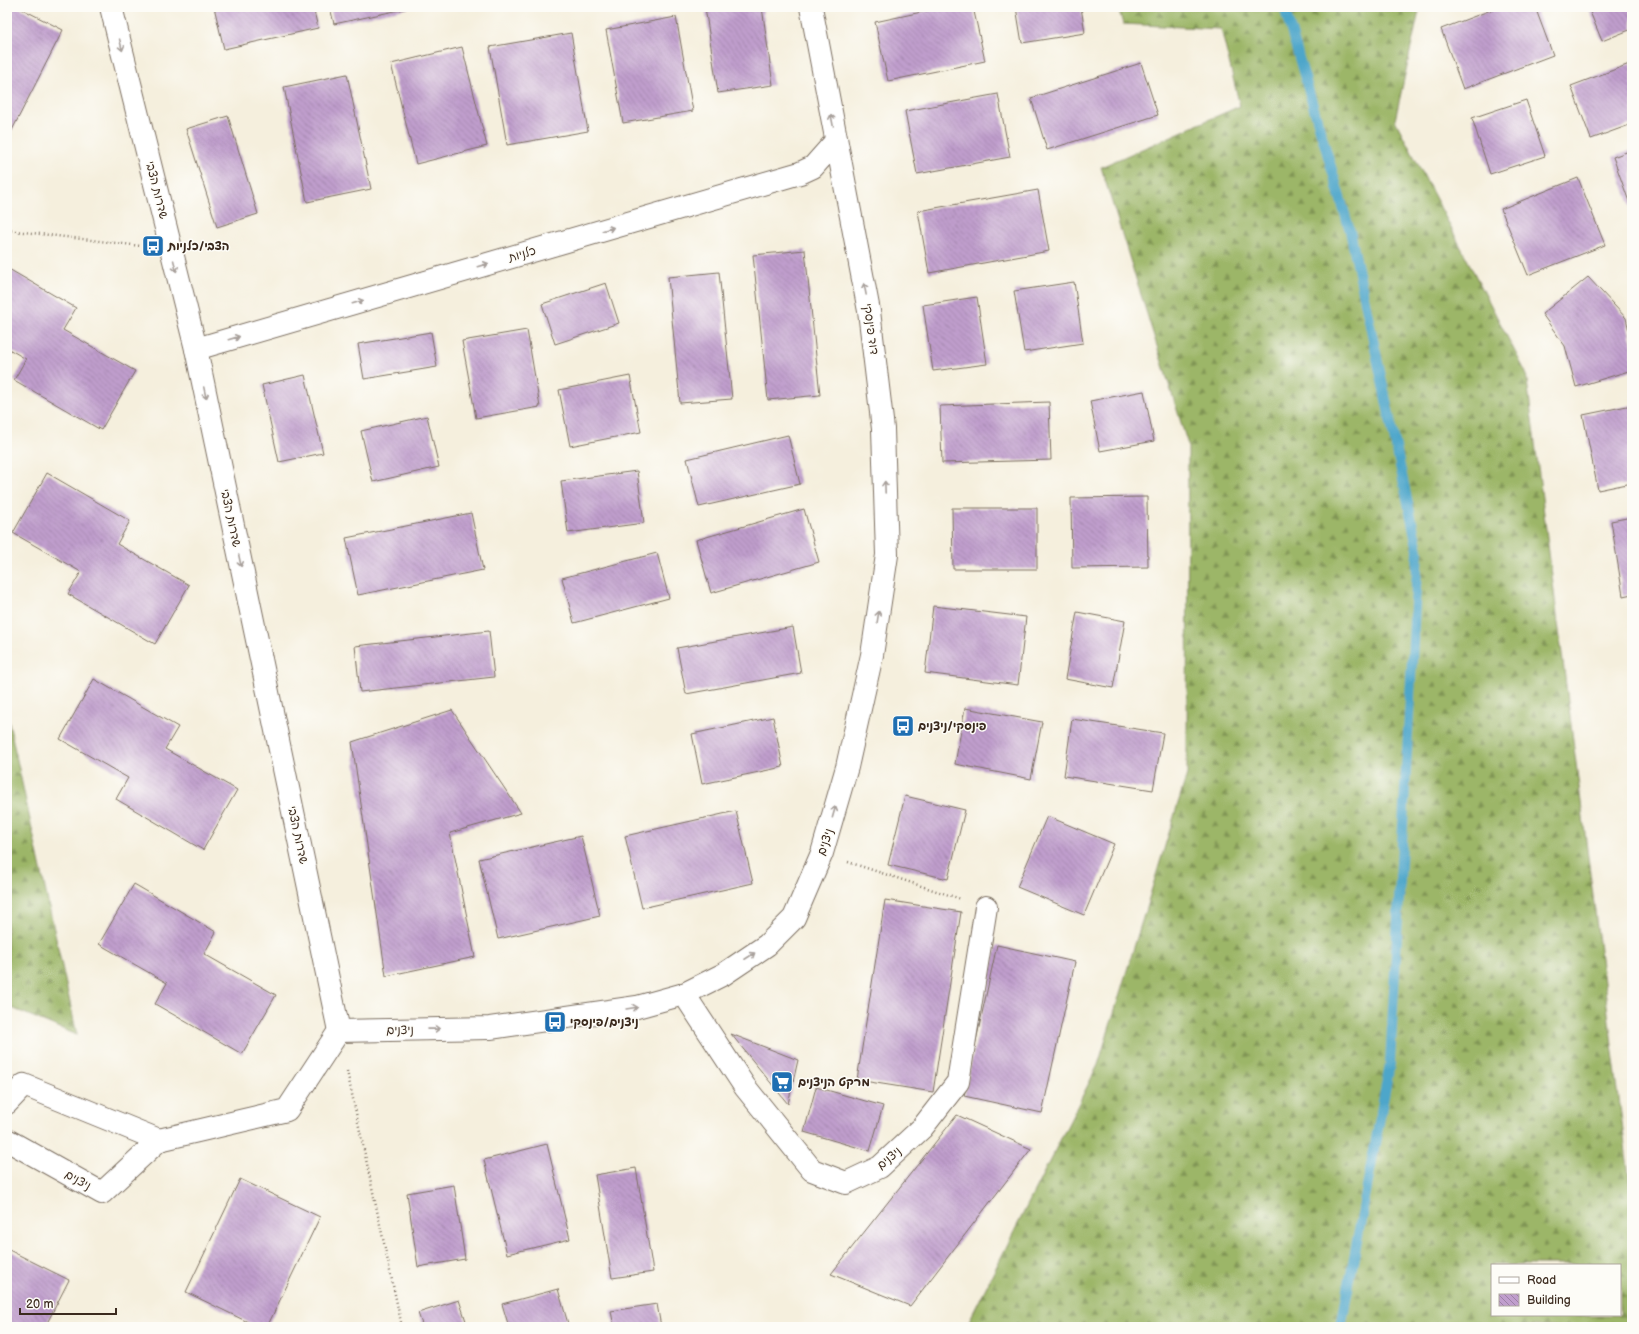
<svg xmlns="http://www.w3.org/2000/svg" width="1639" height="1334" font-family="'Balsamiq Sans','Playpen Sans Hebrew',sans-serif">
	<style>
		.forest { fill: url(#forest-firs); stroke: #6c7042; fill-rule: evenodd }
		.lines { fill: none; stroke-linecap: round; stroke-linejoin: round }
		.stream { stroke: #4da6ca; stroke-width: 10 }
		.building { fill: url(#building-back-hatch) }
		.minor-casing { stroke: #7c6f61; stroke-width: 24 }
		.path { stroke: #7c6f61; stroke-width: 2.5; stroke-dasharray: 1 3; stroke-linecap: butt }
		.minor { stroke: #fff; stroke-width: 22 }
		.oneway { stroke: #a79f9a }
		.labels { text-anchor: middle; stroke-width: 3; stroke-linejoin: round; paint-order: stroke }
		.street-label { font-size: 12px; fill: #3b2a1e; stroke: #fdfcf7 }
		.poi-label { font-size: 12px; font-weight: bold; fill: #3b2a1e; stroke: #fdfcf7; text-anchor: start }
	</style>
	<defs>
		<pattern id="forest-firs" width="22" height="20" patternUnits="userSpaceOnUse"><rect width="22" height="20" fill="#9cb667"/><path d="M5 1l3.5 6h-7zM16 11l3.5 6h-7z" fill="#809454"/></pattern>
		<pattern id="building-back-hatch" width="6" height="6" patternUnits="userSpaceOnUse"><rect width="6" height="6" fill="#c09ecd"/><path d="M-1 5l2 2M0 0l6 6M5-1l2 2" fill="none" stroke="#9d81a6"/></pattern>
	</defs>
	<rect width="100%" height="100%" fill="#fdfcf7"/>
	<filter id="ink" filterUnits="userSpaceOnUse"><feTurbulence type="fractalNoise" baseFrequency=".025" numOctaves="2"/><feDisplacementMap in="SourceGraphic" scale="8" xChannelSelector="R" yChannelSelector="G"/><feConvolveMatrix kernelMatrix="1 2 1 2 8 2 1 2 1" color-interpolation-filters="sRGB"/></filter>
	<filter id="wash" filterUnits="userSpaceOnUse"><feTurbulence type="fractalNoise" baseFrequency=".012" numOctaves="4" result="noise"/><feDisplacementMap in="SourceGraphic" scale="16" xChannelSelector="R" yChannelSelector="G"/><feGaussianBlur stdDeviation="0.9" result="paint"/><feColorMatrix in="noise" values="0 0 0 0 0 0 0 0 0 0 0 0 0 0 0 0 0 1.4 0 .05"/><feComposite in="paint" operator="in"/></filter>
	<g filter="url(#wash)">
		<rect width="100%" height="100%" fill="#f5efdd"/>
		<g class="forest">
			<path d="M1118,7H1420L1395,120L1526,373L1632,1200V1327H966L1098,1065L1187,774L1188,445L1101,167L1240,106L1221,29L1123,24ZM1492,1265H1620V1315H1492Z"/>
			<path d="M7,714L77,1035L7,1006Z"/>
		</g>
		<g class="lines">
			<path class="stream" d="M1284,7L1350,231L1418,550L1390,1064L1341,1327"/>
		</g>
		<g id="blocks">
			<g class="building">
				<path d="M7,7H18L63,30L7,140Z"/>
				<path d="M214,7H313L318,28L224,49Z"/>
				<path d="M330,7H409V8L334,24Z"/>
				<path d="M705,7H762L773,85L718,93Z"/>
				<path d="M945,7H973L985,61L888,81L875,22Z"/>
				<path d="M1016,7H1081L1085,33L1022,43Z"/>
				<path d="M1499,7H1535L1553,55L1463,89L1441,29Z"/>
				<path d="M1588,7H1632V29L1602,41Z"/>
				<path d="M676,17L693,111L623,123L606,30Z"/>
				<path d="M571,33L588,131L507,145L490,47Z"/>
				<path d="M462,47L487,146L416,164L391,64Z"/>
				<path d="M1141,63L1158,115L1047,150L1031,98Z"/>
				<path d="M1632,63V124L1591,139L1571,86Z"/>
				<path d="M347,74L371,189L307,202L284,87Z"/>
				<path d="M998,94L1010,157L917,174L905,111Z"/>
				<path d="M1526,100L1545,156L1490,174L1472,118Z"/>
				<path d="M228,116L258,214L217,227L186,129Z"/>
				<path d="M1632,150V210L1613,157Z"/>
				<path d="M1578,178L1605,245L1528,275L1501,209Z"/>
				<path d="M1038,190L1049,251L929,273L918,211Z"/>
				<path d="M805,250L820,395L768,400L753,255Z"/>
				<path d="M7,268L76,308L63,330L135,371L101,430L14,380L26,359L7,348Z"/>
				<path d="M719,272L732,399L680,403L668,277Z"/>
				<path d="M1588,277L1626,318L1632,344V370L1576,387L1565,346L1542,314Z"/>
				<path d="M1074,282L1083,343L1024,352L1014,291Z"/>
				<path d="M606,283L619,323L555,344L542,304Z"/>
				<path d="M977,297L987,364L933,371L923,305Z"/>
				<path d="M527,330L540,407L476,418L462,341Z"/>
				<path d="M431,332L437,367L364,379L358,344Z"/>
				<path d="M305,375L323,453L279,462L262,385Z"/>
				<path d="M630,376L641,432L570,446L559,390Z"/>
				<path d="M1144,391L1154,441L1100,451L1090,401Z"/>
				<path d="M1049,402L1051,460L942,463L940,406Z"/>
				<path d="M1632,405V483L1598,490L1583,415Z"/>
				<path d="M427,416L439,467L373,482L361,431Z"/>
				<path d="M788,435L800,484L699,507L687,459Z"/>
				<path d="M637,471L644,523L568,533L561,481Z"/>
				<path d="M47,473L130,521L117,544L189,585L155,644L68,594L81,572L13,533Z"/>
				<path d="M1147,497L1148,567L1072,568L1071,498Z"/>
				<path d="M952,508H1037V569H953Z"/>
				<path d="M804,509L819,562L711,593L696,540Z"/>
				<path d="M471,513L483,570L358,595L346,538Z"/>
				<path d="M1632,517V594L1623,596L1611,521Z"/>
				<path d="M657,553L669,598L574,623L562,578Z"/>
				<path d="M933,606L1026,617L1018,685L925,673Z"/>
				<path d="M1077,612L1125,621L1113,688L1065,679Z"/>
				<path d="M1632,626V637H1631L1630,627Z"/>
				<path d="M793,627L801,673L686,694L677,648Z"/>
				<path d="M489,631L494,677L360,692L355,646Z"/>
				<path d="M94,679L178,727L165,749L237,790L203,850L116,799L128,778L60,739Z"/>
				<path d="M965,708L1042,722L1031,779L955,764Z"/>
				<path d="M452,710L521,813L450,833L475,957L386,976L352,742Z"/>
				<path d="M773,717L783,767L702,784L692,734Z"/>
				<path d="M1072,719L1163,733L1153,790L1064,776Z"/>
				<path d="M905,796L965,810L948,879L888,865Z"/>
				<path d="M736,811L753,883L642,908L625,836Z"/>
				<path d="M1047,816L1114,844L1084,915L1017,887Z"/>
				<path d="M581,836L600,916L498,939L479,859Z"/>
				<path d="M134,884L216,932L204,954L276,995L242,1054L155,1004L167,983L99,944Z"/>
				<path d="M885,900L961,912L933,1092L857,1080Z"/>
				<path d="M997,945L1075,962L1042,1113L964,1096Z"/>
				<path d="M731,1034L798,1060L788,1104Z"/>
				<path d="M816,1087L883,1106L870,1151L804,1132Z"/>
				<path d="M957,1115L1031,1149L910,1306L831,1274Z"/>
				<path d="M547,1144L570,1239L507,1254L484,1160Z"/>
				<path d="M636,1168L653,1272L612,1278L595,1175Z"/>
				<path d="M240,1179L320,1217L267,1327H258L186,1292Z"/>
				<path d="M454,1185L465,1259L418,1267L407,1193Z"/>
				<path d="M7,1249L69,1280L45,1327H7Z"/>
				<path d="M558,1289L569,1327H509L502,1304Z"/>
				<path d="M459,1300L468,1327H423L418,1313Z"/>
				<path d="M657,1304L661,1327H614L611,1311Z"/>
			</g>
		</g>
	</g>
	<g filter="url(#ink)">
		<use href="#blocks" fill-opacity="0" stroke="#7c6f61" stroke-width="1"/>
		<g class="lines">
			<g class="minor-casing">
				<g id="minor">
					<path d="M111,7L196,349L339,1031"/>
					<path d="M196,349L800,173L813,167L836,141"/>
					<path d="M684,994L745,1087L812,1170L846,1183L880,1167L922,1128L958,1082L986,907"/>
					<path d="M339,1031L490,1028L637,1007L684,994L724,974L767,945L794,918L822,853L847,767L872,655L887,555L883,429L869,311L811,7"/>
					<path d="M7,1103L24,1085L159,1140"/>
					<path d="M7,1140L102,1193L159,1140L287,1110L339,1031"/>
				</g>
			</g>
			<g class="path">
				<path d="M7,230L141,246"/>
				<path d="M848,862L961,899"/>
				<path d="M347,1071L402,1327"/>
			</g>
			<use href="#minor" class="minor"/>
		</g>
		<defs><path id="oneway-shaft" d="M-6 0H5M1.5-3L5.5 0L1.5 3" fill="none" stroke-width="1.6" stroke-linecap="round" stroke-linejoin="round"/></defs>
		<g class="oneway">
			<use href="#oneway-shaft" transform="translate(121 45) rotate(76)"/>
			<use href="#oneway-shaft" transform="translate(832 120) rotate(-101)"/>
			<use href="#oneway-shaft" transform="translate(608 229) rotate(-16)"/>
			<use href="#oneway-shaft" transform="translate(483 265) rotate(-16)"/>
			<use href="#oneway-shaft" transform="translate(175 266) rotate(76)"/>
			<use href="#oneway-shaft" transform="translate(865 289) rotate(-101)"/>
			<use href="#oneway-shaft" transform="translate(358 302) rotate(-16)"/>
			<use href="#oneway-shaft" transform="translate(234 338) rotate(-16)"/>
			<use href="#oneway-shaft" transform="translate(205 393) rotate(78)"/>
			<use href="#oneway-shaft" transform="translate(885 487) rotate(-92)"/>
			<use href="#oneway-shaft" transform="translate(240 561) rotate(78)"/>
			<use href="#oneway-shaft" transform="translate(878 617) rotate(-81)"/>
			<use href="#oneway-shaft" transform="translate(834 812) rotate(-74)"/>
			<use href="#oneway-shaft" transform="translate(750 956) rotate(-33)"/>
			<use href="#oneway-shaft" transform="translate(632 1008) rotate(-9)"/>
			<use href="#oneway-shaft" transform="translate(434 1029) rotate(-1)"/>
		</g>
	</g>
	<defs>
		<g id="bus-square" transform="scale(1.15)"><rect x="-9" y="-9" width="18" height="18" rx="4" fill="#1f6fb2" stroke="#fdfcf7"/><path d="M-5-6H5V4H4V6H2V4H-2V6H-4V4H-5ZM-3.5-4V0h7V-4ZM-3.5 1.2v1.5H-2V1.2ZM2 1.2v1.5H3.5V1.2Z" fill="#fff"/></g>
		<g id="supermarket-square" transform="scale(1.15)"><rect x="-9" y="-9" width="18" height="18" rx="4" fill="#1f6fb2" stroke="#fdfcf7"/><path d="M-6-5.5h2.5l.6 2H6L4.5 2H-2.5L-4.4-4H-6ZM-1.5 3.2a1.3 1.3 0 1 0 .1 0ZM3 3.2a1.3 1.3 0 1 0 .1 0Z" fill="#fff"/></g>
	</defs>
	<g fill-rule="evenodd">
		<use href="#bus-square" x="153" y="246"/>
		<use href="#bus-square" x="903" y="726"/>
		<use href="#bus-square" x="555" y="1022"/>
		<use href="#supermarket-square" x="782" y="1082"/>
	</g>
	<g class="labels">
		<g class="street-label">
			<text transform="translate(157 190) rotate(76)" y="4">שדרות הצבי</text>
			<text transform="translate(522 254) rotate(-16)" y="4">כלניות</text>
			<text transform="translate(871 329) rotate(82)" y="4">דוד פינסקי</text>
			<text transform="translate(231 518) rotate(78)" y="4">שדרות הצבי</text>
			<text transform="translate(298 835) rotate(78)" y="4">שדרות הצבי</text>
			<text transform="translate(825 842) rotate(-72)" y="4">ניצנים</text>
			<text transform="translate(400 1030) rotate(-1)" y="4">ניצנים</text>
			<text transform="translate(889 1158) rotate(-40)" y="4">ניצנים</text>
			<text transform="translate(78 1180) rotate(29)" y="4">ניצנים</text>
		</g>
		<g class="poi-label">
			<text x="168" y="250">הצבי/כלניות</text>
			<text x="918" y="730">פינסקי/ניצנים</text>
			<text x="570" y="1026">ניצנים/פינסקי</text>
			<text x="798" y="1086">מרקט הניצנים</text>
		</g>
	</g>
	<rect width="1639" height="1334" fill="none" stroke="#fdfcf7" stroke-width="24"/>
	<rect x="1491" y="1264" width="130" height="52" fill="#fdfcf7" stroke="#afa8a0"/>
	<rect x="1499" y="1277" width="20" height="6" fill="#ffffff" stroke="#afa8a0"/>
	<text x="1527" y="1284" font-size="12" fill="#3b2a1e">Road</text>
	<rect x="1499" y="1294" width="20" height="12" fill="url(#building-back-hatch)" stroke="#afa8a0"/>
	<text x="1527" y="1304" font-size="12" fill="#3b2a1e">Building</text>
	<path d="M20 1308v6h96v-6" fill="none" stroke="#3b2a1e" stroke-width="2"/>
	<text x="26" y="1308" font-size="12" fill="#3b2a1e" stroke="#fdfcf7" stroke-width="3" paint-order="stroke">20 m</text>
</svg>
